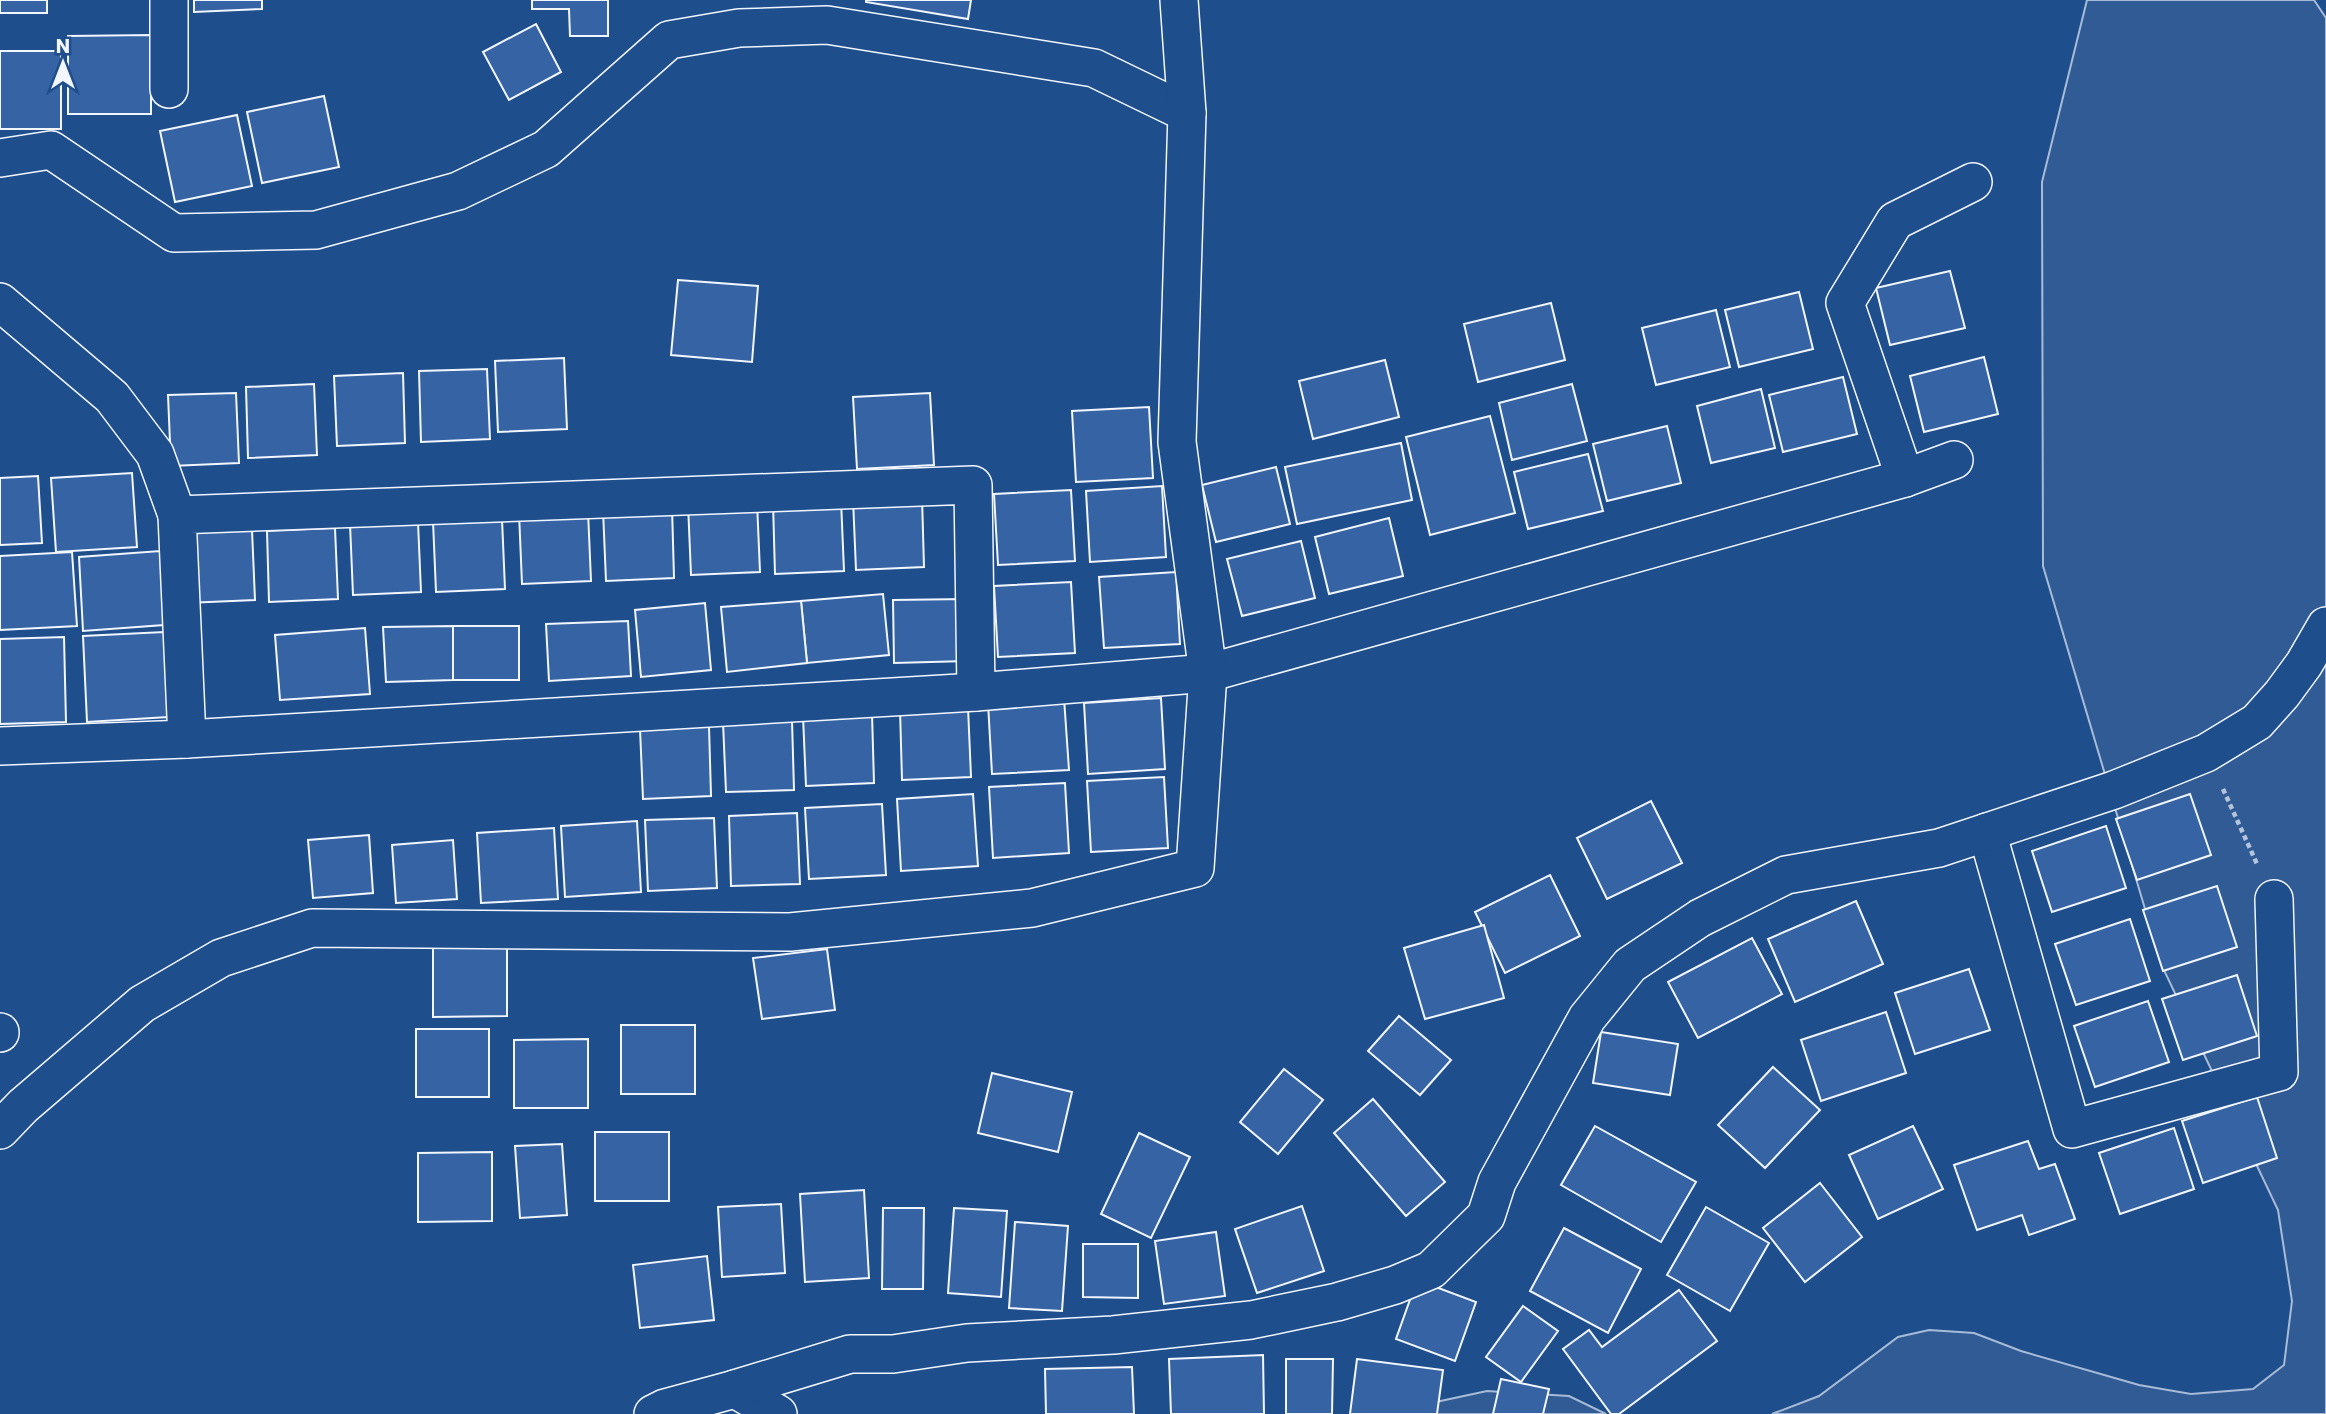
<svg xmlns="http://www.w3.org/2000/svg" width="2326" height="1414" font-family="Poppins,sans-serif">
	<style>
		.built { fill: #305b95; stroke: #a8bbd7; stroke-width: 2 }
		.building { fill: #3563a3; stroke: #f2f6ff; stroke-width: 2 }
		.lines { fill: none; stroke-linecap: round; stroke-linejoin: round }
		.street-casing { stroke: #f2f6ff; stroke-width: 40 }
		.path { stroke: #b3c4dc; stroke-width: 4.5; stroke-dasharray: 5 3.5; stroke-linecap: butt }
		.street { stroke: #1f4e8c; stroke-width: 37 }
	</style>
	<rect width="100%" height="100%" fill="#1f4e8c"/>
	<g class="built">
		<path d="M2087,0H2314L2326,18V1414H1772L1819,1396L1898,1337L1929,1330L1974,1333L2021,1351L2139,1385L2191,1394L2253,1389L2284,1365L2292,1301L2278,1210L2162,966L2043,566L2042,182Z"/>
		<path d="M1487,1391L1569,1396L1606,1414H1410L1422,1405Z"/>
	</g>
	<g class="building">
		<rect x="0" y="0" width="47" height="13"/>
		<path d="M194,0H262V9L194,12Z"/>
		<path d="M532,0H608V36H570L569,9H532Z"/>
		<path d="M866,0H971L968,19L866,2Z"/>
		<path d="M536,24L561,72L509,100L483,52Z"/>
		<path d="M151,35V114H68V36Z"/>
		<rect x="0" y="51" width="61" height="78"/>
		<path d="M324,96L339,167L262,183L247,112Z"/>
		<path d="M237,115L252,186L175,202L160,131Z"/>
		<path d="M1950,271L1965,328L1890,345L1876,288Z"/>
		<path d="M678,280L758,286L752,362L671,355Z"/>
		<path d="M1799,292L1813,349L1739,367L1725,310Z"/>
		<path d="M1551,303L1565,360L1478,382L1464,324Z"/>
		<path d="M1716,310L1730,367L1656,385L1642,328Z"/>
		<path d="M1984,357L1998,414L1924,432L1910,376Z"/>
		<path d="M564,358L567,429L498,432L495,361Z"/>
		<path d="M1385,360L1399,417L1313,439L1299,381Z"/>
		<path d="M487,369L490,439L421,442L419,371Z"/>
		<path d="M403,373L405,443L337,446L334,376Z"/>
		<path d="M1843,377L1857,434L1783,452L1769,395Z"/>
		<path d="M314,384L317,455L248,458L246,387Z"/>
		<path d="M1572,384L1587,441L1512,460L1499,403Z"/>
		<path d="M1761,389L1775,448L1711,463L1697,406Z"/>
		<path d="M236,393L239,463L171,466L168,395Z"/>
		<path d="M930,393L934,465L857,469L853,397Z"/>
		<path d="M1149,407L1153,478L1076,482L1072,411Z"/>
		<path d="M1490,416L1515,513L1430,535L1406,437Z"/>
		<path d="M1667,426L1681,483L1607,501L1593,444Z"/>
		<path d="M1401,443L1412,500L1297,524L1285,467Z"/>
		<path d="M1588,454L1603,511L1528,529L1514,472Z"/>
		<path d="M1276,467L1290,524L1216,542L1202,485Z"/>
		<path d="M132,473L137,547L56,552L51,478Z"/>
		<path d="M38,476L42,543L0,545V478Z"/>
		<path d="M1162,486L1166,557L1090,562L1086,491Z"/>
		<path d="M1071,490L1075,561L998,565L994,494Z"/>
		<path d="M922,497L924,567L856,570L853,499Z"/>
		<path d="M841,500L844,571L775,574L773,503Z"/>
		<path d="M757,502L760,572L691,575L688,504Z"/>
		<path d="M672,507L674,578L606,581L603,510Z"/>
		<path d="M588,511L591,581L522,584L519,513Z"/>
		<path d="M1389,518L1403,576L1329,594L1315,537Z"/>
		<path d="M502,519L505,589L436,592L433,521Z"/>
		<path d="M418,522L421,592L353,595L350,524Z"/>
		<path d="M335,528L338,599L269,602L267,531Z"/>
		<path d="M252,530L255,600L186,603L183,533Z"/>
		<path d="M1301,541L1315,598L1242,616L1227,559Z"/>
		<path d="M160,551L164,625L83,631L79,557Z"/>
		<path d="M72,552L77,626L0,630V556Z"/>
		<path d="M1176,572L1180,644L1104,648L1099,577Z"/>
		<path d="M1071,582L1075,653L998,657L994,586Z"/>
		<path d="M883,594L889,655L807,663L801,601Z"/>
		<path d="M966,599L967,661L894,663L893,600Z"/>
		<path d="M801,601L807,663L727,672L721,607Z"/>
		<path d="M705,603L711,670L641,677L635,610Z"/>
		<path d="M628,621L631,676L549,681L546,624Z"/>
		<path d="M453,626V680L386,682L383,627Z"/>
		<rect x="453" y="626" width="66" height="54"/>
		<path d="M365,628L370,694L280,700L275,635Z"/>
		<path d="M164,632L168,717L87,722L83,636Z"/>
		<path d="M64,637L66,722L0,724V639Z"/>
		<path d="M1064,698L1069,770L992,774L988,703Z"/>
		<path d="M1161,698L1165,769L1088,774L1084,703Z"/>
		<path d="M968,707L971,777L902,780L900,709Z"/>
		<path d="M872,713L874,783L806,786L803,716Z"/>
		<path d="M792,720L794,790L726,792L723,722Z"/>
		<path d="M709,726L711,796L643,799L640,729Z"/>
		<path d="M1164,777L1168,848L1091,852L1087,781Z"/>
		<path d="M1065,783L1069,853L993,858L989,787Z"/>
		<path d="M973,794L978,866L901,871L897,799Z"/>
		<path d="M2190,794L2211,855L2137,880L2116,819Z"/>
		<path d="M1651,801L1682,863L1607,899L1577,838Z"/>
		<path d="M882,804L886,875L809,879L805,808Z"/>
		<path d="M797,813L800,884L731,886L729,816Z"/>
		<path d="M714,818L717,888L648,891L645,820Z"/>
		<path d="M637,821L641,892L565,897L561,826Z"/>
		<path d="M2106,826L2126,888L2052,912L2032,851Z"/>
		<path d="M554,828L558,899L481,903L477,833Z"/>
		<path d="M369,835L373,893L313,898L308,840Z"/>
		<path d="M453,840L457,899L396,903L392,845Z"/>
		<path d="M1550,875L1580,936L1505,973L1475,912Z"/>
		<path d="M2217,886L2237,947L2163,971L2143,910Z"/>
		<path d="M1856,901L1883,964L1795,1002L1768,939Z"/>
		<path d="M2130,919L2150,981L2076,1005L2055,944Z"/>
		<path d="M1484,925L1504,998L1425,1019L1404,948Z"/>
		<path d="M1752,938L1782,994L1698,1038L1668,982Z"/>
		<path d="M507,947V1016L433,1017V948Z"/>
		<path d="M827,949L835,1010L762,1019L753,958Z"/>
		<path d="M1969,969L1990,1030L1915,1054L1895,993Z"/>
		<path d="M2237,975L2257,1036L2183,1060L2162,999Z"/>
		<path d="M2148,1001L2169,1062L2095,1087L2074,1026Z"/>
		<path d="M1886,1012L1906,1073L1821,1101L1801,1040Z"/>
		<path d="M1399,1016L1451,1060L1420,1095L1368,1051Z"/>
		<rect x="621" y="1025" width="74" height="69"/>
		<rect x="416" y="1029" width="73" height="68"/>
		<path d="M1601,1032L1678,1044L1670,1095L1593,1083Z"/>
		<path d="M588,1039V1108H514V1040Z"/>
		<path d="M1773,1067L1820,1110L1765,1168L1718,1125Z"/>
		<path d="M1284,1069L1323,1100L1278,1154L1240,1122Z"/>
		<path d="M992,1073L1072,1092L1058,1152L978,1133Z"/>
		<path d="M2257,1097L2277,1158L2203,1183L2182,1121Z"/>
		<path d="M1373,1099L1445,1182L1406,1216L1334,1133Z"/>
		<path d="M1595,1126L1696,1182L1661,1242L1561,1185Z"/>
		<path d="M1913,1126L1943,1189L1878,1219L1849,1155Z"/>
		<path d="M2174,1128L2194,1189L2120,1214L2099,1153Z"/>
		<rect x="595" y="1132" width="74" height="69"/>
		<path d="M1139,1133L1190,1157L1151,1238L1101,1214Z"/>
		<path d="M2028,1141L2039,1169L2055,1164L2075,1219L2029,1235L2022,1215L1977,1230L1954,1165Z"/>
		<path d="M562,1144L567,1215L520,1218L515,1146Z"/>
		<path d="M492,1152V1221L418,1222V1153Z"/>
		<path d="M1820,1183L1862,1237L1805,1282L1763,1228Z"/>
		<path d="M864,1190L869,1278L805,1282L800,1194Z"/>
		<path d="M781,1204L785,1273L722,1277L718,1207Z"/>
		<path d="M1302,1206L1324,1271L1257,1293L1235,1229Z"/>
		<path d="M1706,1207L1769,1243L1730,1311L1667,1275Z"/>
		<path d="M883,1208H924L923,1289H882Z"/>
		<path d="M954,1208L1007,1211L1001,1297L948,1293Z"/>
		<path d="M1015,1222L1068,1226L1062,1311L1009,1308Z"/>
		<path d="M1564,1228L1641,1269L1608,1333L1530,1291Z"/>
		<path d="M1216,1232L1225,1296L1164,1304L1155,1241Z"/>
		<path d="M1083,1244H1138V1298L1083,1297Z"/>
		<path d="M707,1256L714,1320L640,1328L633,1265Z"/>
		<path d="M1417,1280L1476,1302L1455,1361L1396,1339Z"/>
		<path d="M1679,1290L1717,1341L1619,1414H1611L1563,1349L1589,1330L1602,1347Z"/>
		<path d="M1523,1306L1558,1331L1521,1382L1486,1357Z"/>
		<path d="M1263,1355L1264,1414H1171L1169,1359Z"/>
		<path d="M1286,1359H1333L1332,1414H1286Z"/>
		<path d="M1357,1359L1443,1370L1437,1414H1350Z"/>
		<path d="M1132,1367L1134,1414H1046L1045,1369Z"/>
		<path d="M1501,1379L1549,1389L1543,1414H1493Z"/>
	</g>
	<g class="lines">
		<g class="street-casing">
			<g id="street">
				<path d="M169,89V0"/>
				<path d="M0,158L51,150L174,233L316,230L458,191L546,149L669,40L739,28L827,25L1094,68L1187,113"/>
				<path d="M0,302L112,397L155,454L177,515"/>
				<path d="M1905,478L1845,303L1895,221L1973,182"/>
				<path d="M187,739L177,515L973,485L976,692"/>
				<path d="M0,746L187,739L976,692L1208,673L1905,478L1954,460"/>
				<path d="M1987,832L2072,1129L2279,1072L2274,899"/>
				<path d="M0,1033V1032"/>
				<path d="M0,1130L23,1106L142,1004L221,958L312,928L790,932L1032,908L1195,868L1208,673L1177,442L1187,113L1179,0"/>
				<path d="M735,1389L778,1414"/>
				<path d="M653,1414L665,1408L735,1389L850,1354H893L967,1343L1113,1335L1251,1320L1337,1302L1395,1285L1431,1270L1486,1216L1497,1182L1587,1018L1630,965L1700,918L1786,875L1939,848L2114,790L2206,753L2257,722L2282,694L2304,664L2326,626"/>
			</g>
		</g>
		<path class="path" d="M2223,789L2257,864"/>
		<use href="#street" class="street"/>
	</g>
	<g transform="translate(63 63)" stroke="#1f4e8c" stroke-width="5" paint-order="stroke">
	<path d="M0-5L12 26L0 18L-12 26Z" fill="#f2f6ff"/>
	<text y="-10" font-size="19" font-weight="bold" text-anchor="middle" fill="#f2f6ff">N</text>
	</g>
</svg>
